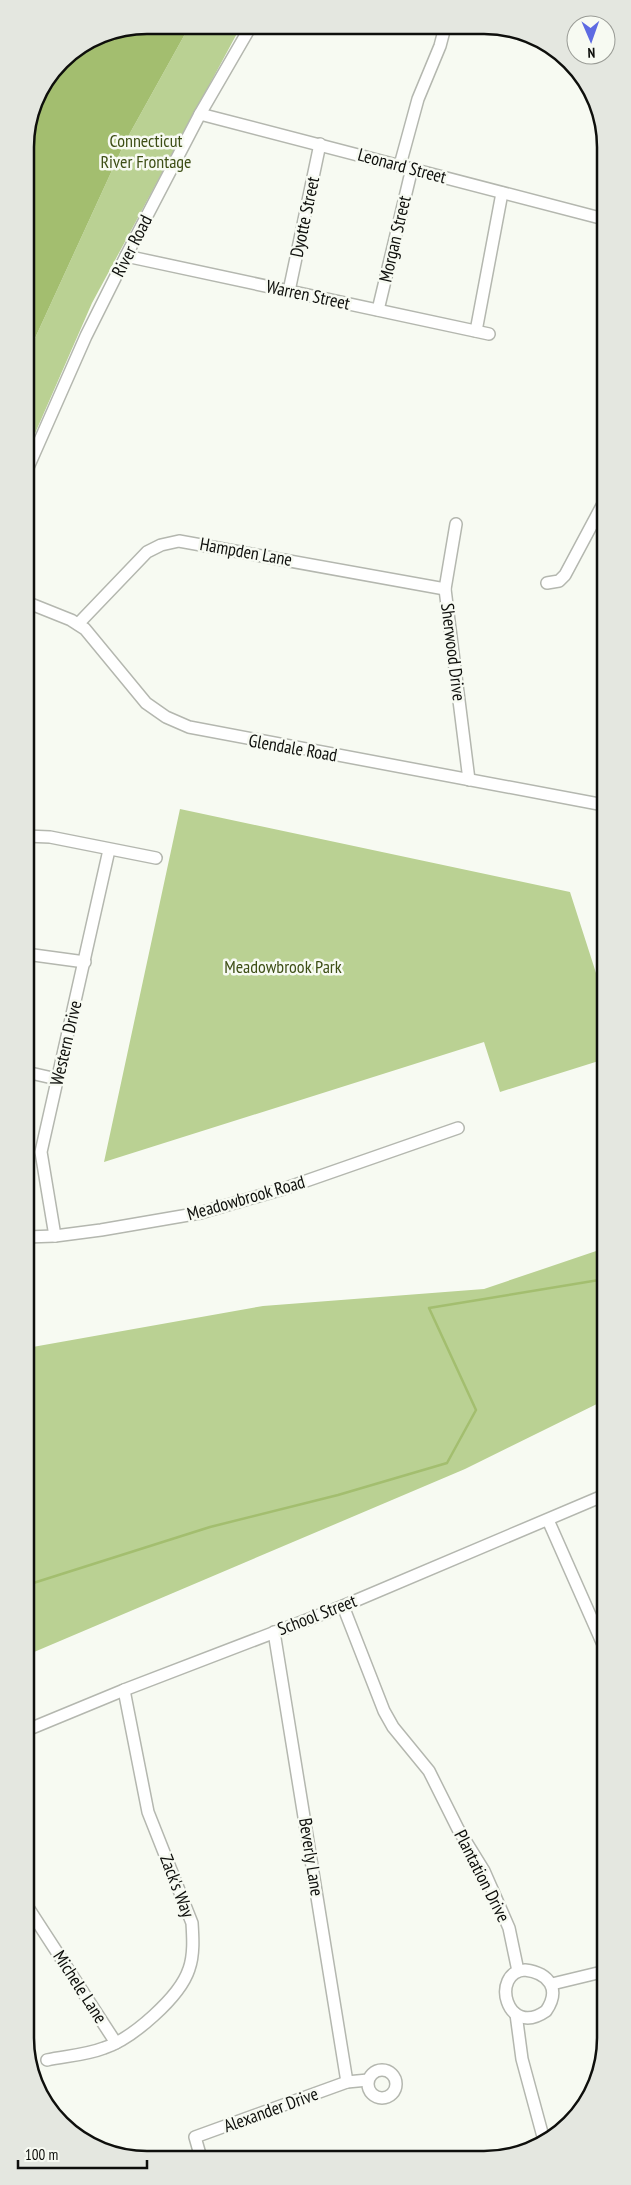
<svg xmlns="http://www.w3.org/2000/svg" width="631" height="2185" font-family="'PT Sans Narrow',sans-serif">
	<style>
		.green { fill: #bad193 }
		.water { fill: #a3be6f }
		.lines { fill: none; stroke-linecap: round; stroke-linejoin: round }
		.stream { stroke: #a3be6f; stroke-width: 2.5 }
		.minor-casing { stroke: #b4b7af; stroke-width: 14 }
		.minor { stroke: #fff; stroke-width: 11 }
		.labels { text-anchor: middle; stroke-width: 5; stroke-linejoin: round; paint-order: stroke }
		.park-label { font-size: 18px; fill: #3d4e15; stroke: #f7faf2 }
		.street-label { font-size: 18px; fill: #0e0f0c; stroke: #f7faf2 }
		.rim { fill: none; stroke: #0e0f0c; stroke-width: 2.5 }
	</style>
	<rect width="100%" height="100%" fill="#f7faf2"/>
	<g class="green">
		<path d="M190,25L241,26L92,303L26,454L25,360L125,142Z"/>
		<path d="M180,809L570,892L605,1001V1059L500,1092L484,1042L104,1162Z"/>
		<path d="M605,1248V1400L465,1469L27,1655V1348L263,1306L484,1289Z"/>
	</g>
	<path class="water" d="M146,25H190L125,142L25,360V139L34,100L61,60L100,34Z"/>
	<g class="lines">
		<path class="stream" d="M27,1585L210,1527L338,1495L447,1463L476,1410L429,1308L605,1279"/>
		<g class="minor-casing">
			<g id="minor">
				<path d="M200,114L604,219"/>
				<path d="M400,165L418,99L440,46L445,27"/>
				<path d="M126,256L489,334"/>
				<path d="M289,291L320,144"/>
				<path d="M378,310L412,168"/>
				<path d="M476,331L502,193"/>
				<path d="M26,472L86,336L126,256L200,114L251,26"/>
				<path d="M456,524L445,589L469,780"/>
				<path d="M547,583L559,581L565,575L604,502"/>
				<path d="M26,602L71,620L85,629L146,703L166,717L189,727L604,805"/>
				<path d="M78,624L147,552L161,545L179,541L445,589"/>
				<path d="M26,836L50,837L156,858"/>
				<path d="M26,954L85,962"/>
				<path d="M26,1072L57,1079"/>
				<path d="M55,1236L41,1152L109,850"/>
				<path d="M26,1237L55,1236L101,1230L200,1213L283,1189L458,1128"/>
				<path d="M548,1520L605,1649"/>
				<path d="M343,1606L384,1711L393,1727L429,1771L458,1829L484,1871L509,1928L518,1971"/>
				<path d="M274,1632L347,2082"/>
				<path d="M27,1730L124,1690L343,1606L605,1495"/>
				<path d="M27,1906L116,2043"/>
				<path d="M525,1970C549,1973 561,1989 546,2011C506,2039 490,1972 525,1970Z"/>
				<path d="M552,1984L606,1971"/>
				<path d="M516,2014L522,2059L545,2144"/>
				<path d="M47,2060C66,2056 86,2055 104,2048C132,2039 180,1997 189,1969C194,1955 193,1938 192,1923L148,1812L124,1690"/>
				<circle cx="382" cy="2084" r="14"/>
				<path d="M201,2158L195,2137L347,2082L368,2080"/>
			</g>
		</g>
		<use href="#minor" class="minor"/>
	</g>
	<g class="labels">
		<g class="park-label">
			<text x="146" y="147">Connecticut<tspan x="146" dy="21">River Frontage</tspan></text>
			<text x="283" y="973">Meadowbrook Park</text>
		</g>
		<g class="street-label">
			<text transform="translate(402 166) rotate(15)" y="6">Leonard Street</text>
			<text transform="translate(305 217) rotate(-78)" y="6">Dyotte Street</text>
			<text transform="translate(395 239) rotate(-77)" y="6">Morgan Street</text>
			<text transform="translate(132 246) rotate(-63)" y="6">River Road</text>
			<text transform="translate(308 295) rotate(12)" y="6">Warren Street</text>
			<text transform="translate(246 552) rotate(10)" y="6">Hampden Lane</text>
			<text transform="translate(453 652) rotate(83)" y="6">Sherwood Drive</text>
			<text transform="translate(293 748) rotate(10)" y="6">Glendale Road</text>
			<text transform="translate(66 1043) rotate(-77)" y="6">Western Drive</text>
			<text transform="translate(246 1198) rotate(-16)" y="6">Meadowbrook Road</text>
			<text transform="translate(317 1615) rotate(-21)" y="6">School Street</text>
			<text transform="translate(311 1857) rotate(81)" y="6">Beverly Lane</text>
			<text transform="translate(482 1876) rotate(63)" y="6">Plantation Drive</text>
			<text transform="translate(177 1886) rotate(69)" y="6">Zack's Way</text>
			<text transform="translate(80 1987) rotate(57)" y="6">Michele Lane</text>
			<text transform="translate(271 2110) rotate(-20)" y="6">Alexander Drive</text>
		</g>
	</g>
	<path d="M0 0H631V2185H0ZM147 34H484A113 113 0 0 1 597 147V2038A113 113 0 0 1 484 2151H147A113 113 0 0 1 34 2038V147A113 113 0 0 1 147 34Z" fill="#e4e7e0" fill-rule="evenodd"/>
	<path class="rim" d="M147 34H484A113 113 0 0 1 597 147V2038A113 113 0 0 1 484 2151H147A113 113 0 0 1 34 2038V147A113 113 0 0 1 147 34Z"/>
	<g transform="translate(591 40) rotate(178)"><circle r="24" fill="#f7faf2" stroke="#9a9c96"/>
	<path d="M0-4L9 19L0 12L-9 19Z" fill="#5d6ae2"/>
	<text y="-8" font-size="14" font-weight="bold" text-anchor="middle" fill="#0e0f0c">N</text>
	</g>
	<path d="M18 2160v8h129v-8" fill="none" stroke="#0e0f0c" stroke-width="2.5"/>
	<text x="25" y="2160" font-size="15" fill="#0e0f0c" stroke="#f7faf2" stroke-width="4" paint-order="stroke">100 m</text>
</svg>
